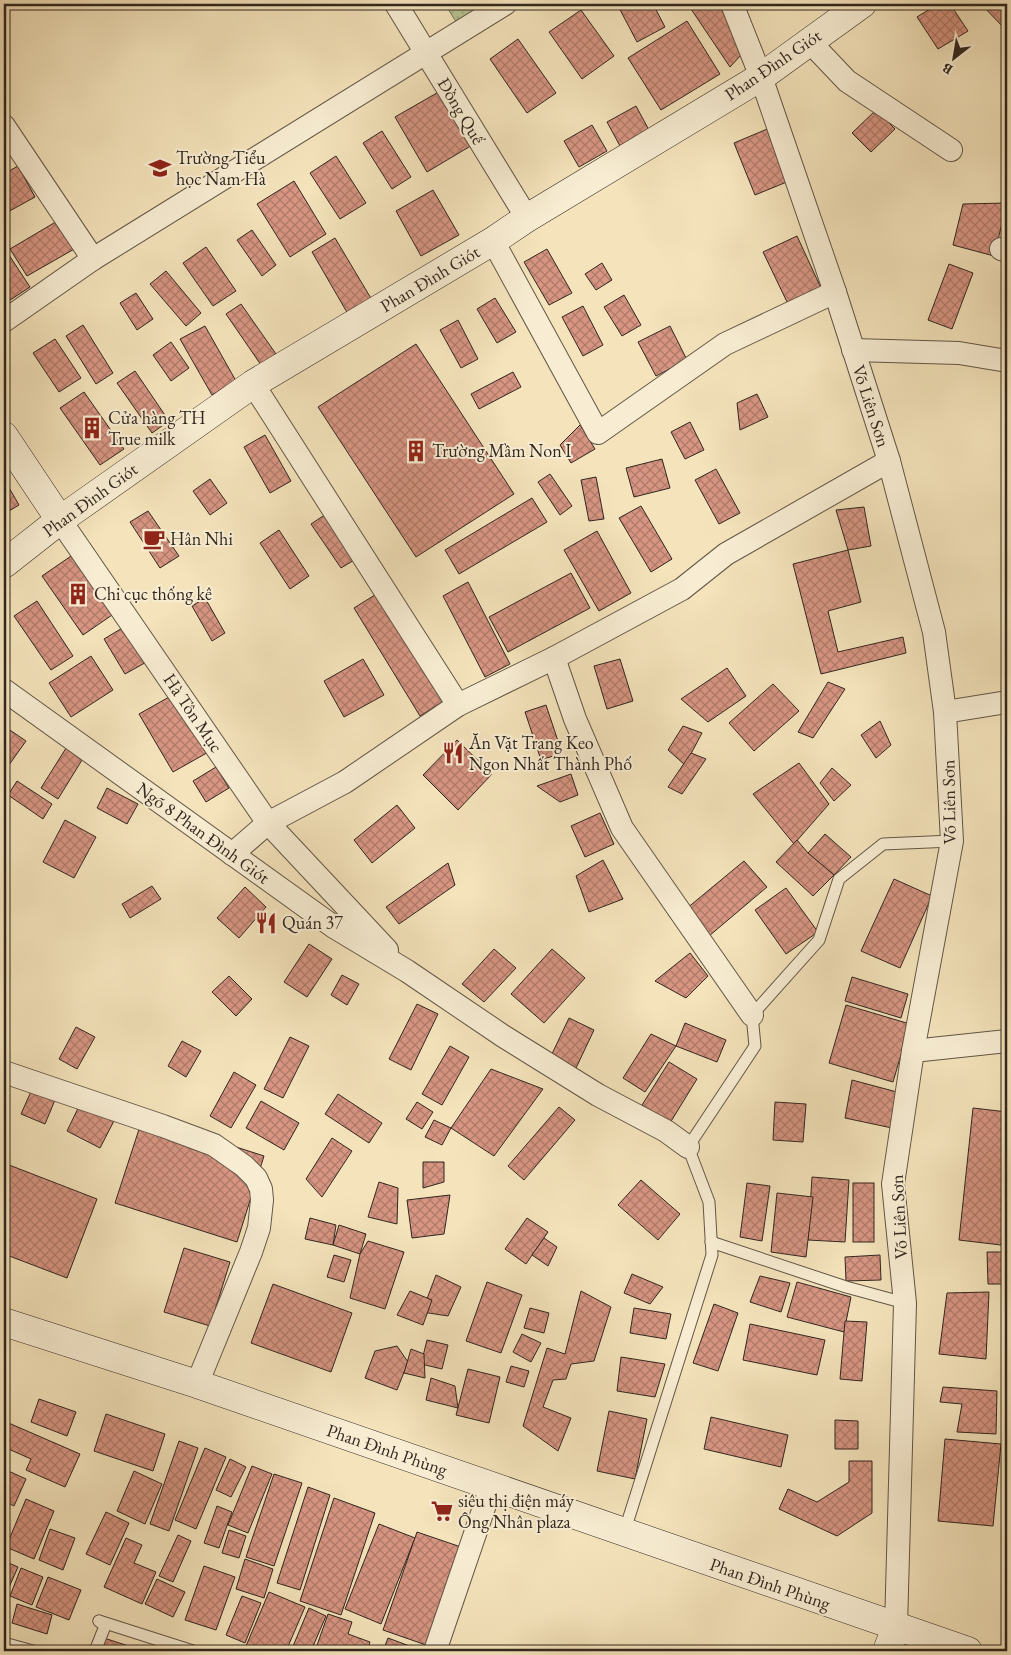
<svg xmlns="http://www.w3.org/2000/svg" width="1011" height="1655" font-family="'EB Garamond',serif">
	<style>
		.green { fill: url(#green-dots); stroke: #747659 }
		.building { fill: url(#building-cross-hatch); stroke: #31271f }
		.lines { fill: none; stroke-linecap: round; stroke-linejoin: round }
		.lane-casing { stroke: #625646; stroke-width: 13 }
		.street-casing { stroke: #625646; stroke-width: 24 }
		.secondary-casing { stroke: #31271f; stroke-width: 29 }
		.lane { stroke: #f8edd3; stroke-width: 11 }
		.street { stroke: #f8edd3; stroke-width: 22 }
		.secondary { stroke: #f8edd3; stroke-width: 28 }
		.labels { text-anchor: middle; stroke-width: 4; stroke-linejoin: round; paint-order: stroke }
		.street-label { font-size: 18px; fill: #31271f; stroke: #f8edd3 }
		.poi-label { font-size: 18px; fill: #31271f; stroke: #f8edd3; text-anchor: start }
	</style>
	<defs>
		<pattern id="green-dots" width="8" height="8" patternUnits="userSpaceOnUse" patternTransform="scale(1.25)"><rect width="8" height="8" fill="#b8c493"/><path d="M2 2h.1M6 6h.1" fill="none" stroke="#9fa87e" stroke-width="1.8" stroke-linecap="round"/></pattern>
		<pattern id="building-cross-hatch" width="8" height="8" patternUnits="userSpaceOnUse" patternTransform="scale(1.25)"><rect width="8" height="8" fill="#d79582"/><path d="M0 0l8 8M0 8l8-8" fill="none" stroke="#af7a6a"/></pattern>
	</defs>
	<rect width="100%" height="100%" fill="#f4e3bb"/>
	<filter id="stains"><feTurbulence type="fractalNoise" baseFrequency=".004" numOctaves="4"/><feColorMatrix values="0 0 0 0 .2 0 0 0 0 .09 0 0 0 0 .02 0 0 0 .5 -.17"/></filter>
	<radialGradient id="worn" r=".72"><stop offset=".6" stop-color="#630" stop-opacity="0"/><stop offset="1" stop-color="#630" stop-opacity=".3"/></radialGradient>
	<path class="green" d="M445,4H495L458,25Z"/>
	<g class="building">
		<path d="M617,4H653L665,27L637,42Z"/>
		<path d="M699,4H727L741,55L730,67L691,9Z"/>
		<path d="M774,4H789L777,9Z"/>
		<path d="M938,4H950L968,31L938,49L917,17Z"/>
		<path d="M981,4H1007V25L1004,28Z"/>
		<path d="M581,10L614,56L582,79L549,32Z"/>
		<path d="M687,21L720,74L661,110L628,58Z"/>
		<path d="M518,39L556,93L527,113L490,59Z"/>
		<path d="M442,90L474,144L427,172L395,117Z"/>
		<path d="M636,106L649,130L620,146L607,122Z"/>
		<path d="M876,110L895,129L871,152L852,133Z"/>
		<path d="M592,125L607,151L579,167L564,141Z"/>
		<path d="M772,127L794,179L755,195L734,143Z"/>
		<path d="M382,131L411,177L392,189L363,143Z"/>
		<path d="M336,156L366,203L340,219L310,173Z"/>
		<path d="M18,166L35,197L6,213L4,208V174Z"/>
		<path d="M294,181L326,234L290,257L257,204Z"/>
		<path d="M433,190L459,235L421,256L396,211Z"/>
		<path d="M1007,203L994,256L953,245L963,204Z"/>
		<path d="M59,220L76,248L27,276L10,249Z"/>
		<path d="M252,230L276,265L262,276L237,240Z"/>
		<path d="M797,236L821,288L788,304L763,252Z"/>
		<path d="M335,238L372,300L348,314L312,252Z"/>
		<path d="M206,247L236,291L213,306L183,263Z"/>
		<path d="M5,249L30,287L4,304V250Z"/>
		<path d="M547,249L572,293L549,305L524,262Z"/>
		<path d="M602,263L612,280L596,290L585,274Z"/>
		<path d="M949,264L973,273L952,329L928,320Z"/>
		<path d="M166,271L201,313L186,326L150,284Z"/>
		<path d="M136,293L153,319L137,330L120,303Z"/>
		<path d="M624,295L641,325L622,336L604,307Z"/>
		<path d="M495,298L516,332L497,343L477,309Z"/>
		<path d="M241,304L276,354L261,365L226,314Z"/>
		<path d="M583,306L603,345L583,356L562,317Z"/>
		<path d="M458,320L478,359L461,368L440,330Z"/>
		<path d="M83,325L113,373L96,384L66,336Z"/>
		<path d="M205,326L236,381L212,395L180,339Z"/>
		<path d="M670,326L687,360L656,376L638,342Z"/>
		<path d="M55,339L81,378L59,392L33,353Z"/>
		<path d="M171,342L189,368L171,381L153,355Z"/>
		<path d="M416,344L514,494L416,557L318,407Z"/>
		<path d="M135,371L169,421L152,433L117,383Z"/>
		<path d="M513,372L521,387L479,409L471,394Z"/>
		<path d="M84,392L124,449L100,465L60,408Z"/>
		<path d="M757,394L768,417L740,430L737,403Z"/>
		<path d="M690,422L704,450L685,459L671,432Z"/>
		<path d="M580,425L595,449L571,463L560,445Z"/>
		<path d="M265,435L291,481L270,493L244,447Z"/>
		<path d="M662,459L670,488L634,497L626,468Z"/>
		<path d="M716,469L740,513L719,524L695,480Z"/>
		<path d="M550,474L572,506L560,515L538,482Z"/>
		<path d="M596,477L604,519L589,521L581,480Z"/>
		<path d="M4,479L19,505L4,514Z"/>
		<path d="M210,479L227,503L210,515L193,491Z"/>
		<path d="M532,498L547,522L459,574L445,550Z"/>
		<path d="M641,506L672,559L651,572L619,518Z"/>
		<path d="M864,507L871,546L848,550L836,510Z"/>
		<path d="M148,511L179,556L160,568L130,522Z"/>
		<path d="M326,514L356,559L341,568L311,524Z"/>
		<path d="M279,530L309,576L290,589L260,543Z"/>
		<path d="M597,531L631,593L599,611L564,550Z"/>
		<path d="M848,550L861,602L828,611L838,652L903,637L906,653L821,674L793,564Z"/>
		<path d="M74,554L115,613L83,635L42,576Z"/>
		<path d="M571,573L590,608L508,652L489,617Z"/>
		<path d="M468,582L510,664L485,677L443,596Z"/>
		<path d="M378,593L444,701L420,716L354,608Z"/>
		<path d="M205,598L225,633L212,641L192,606Z"/>
		<path d="M37,601L73,656L51,670L14,616Z"/>
		<path d="M129,624L150,660L125,674L104,639Z"/>
		<path d="M4,639L10,650L4,653Z"/>
		<path d="M91,656L113,690L71,717L49,683Z"/>
		<path d="M363,659L384,695L344,717L324,681Z"/>
		<path d="M620,659L633,701L607,709L594,666Z"/>
		<path d="M727,668L746,696L708,722L681,699Z"/>
		<path d="M828,682L845,689L813,738L798,732Z"/>
		<path d="M773,684L799,711L754,751L729,723Z"/>
		<path d="M178,692L212,750L173,772L139,714Z"/>
		<path d="M546,705L562,753L541,760L525,712Z"/>
		<path d="M880,721L891,745L876,758L861,735Z"/>
		<path d="M4,726L26,741L4,772Z"/>
		<path d="M683,726L702,733L685,765L668,750Z"/>
		<path d="M457,740L492,774L458,810L423,775Z"/>
		<path d="M68,745L82,760L58,799L41,788Z"/>
		<path d="M691,753L706,759L682,794L668,787Z"/>
		<path d="M799,763L829,804L794,844L753,794Z"/>
		<path d="M216,767L229,788L206,802L193,781Z"/>
		<path d="M832,768L851,785L834,801L820,783Z"/>
		<path d="M571,774L578,795L560,802L537,786Z"/>
		<path d="M17,781L52,804L43,819L8,795Z"/>
		<path d="M107,788L138,804L127,824L97,808Z"/>
		<path d="M397,805L415,828L372,863L354,840Z"/>
		<path d="M600,813L614,844L585,857L571,826Z"/>
		<path d="M65,820L96,837L74,878L43,862Z"/>
		<path d="M825,834L851,857L834,875L808,853Z"/>
		<path d="M797,840L808,853L834,875L813,896L776,862Z"/>
		<path d="M603,860L623,899L589,912L576,876Z"/>
		<path d="M744,861L767,887L709,936L686,909Z"/>
		<path d="M448,863L455,885L399,924L386,907Z"/>
		<path d="M894,879L932,896L900,968L861,951Z"/>
		<path d="M152,886L161,899L130,918L122,904Z"/>
		<path d="M245,887L266,907L239,938L217,918Z"/>
		<path d="M786,888L818,932L786,954L755,910Z"/>
		<path d="M309,944L332,959L307,997L284,982Z"/>
		<path d="M494,949L516,968L484,1002L462,984Z"/>
		<path d="M552,949L585,978L544,1023L511,994Z"/>
		<path d="M690,953L708,976L686,998L655,981Z"/>
		<path d="M342,975L359,984L347,1005L331,995Z"/>
		<path d="M229,976L252,999L236,1016L212,992Z"/>
		<path d="M852,977L908,994L901,1018L845,1001Z"/>
		<path d="M417,1004L438,1014L411,1070L389,1059Z"/>
		<path d="M846,1005L910,1024L893,1082L829,1063Z"/>
		<path d="M569,1018L594,1030L576,1068L551,1056Z"/>
		<path d="M685,1023L726,1040L717,1062L676,1046Z"/>
		<path d="M76,1027L95,1037L77,1069L59,1059Z"/>
		<path d="M651,1034L676,1046L645,1092L623,1078Z"/>
		<path d="M290,1037L309,1046L283,1098L264,1089Z"/>
		<path d="M182,1041L201,1051L186,1077L168,1066Z"/>
		<path d="M450,1046L469,1057L442,1105L422,1094Z"/>
		<path d="M669,1062L697,1079L670,1123L642,1105Z"/>
		<path d="M491,1069L543,1089L494,1156L451,1128Z"/>
		<path d="M234,1072L256,1085L231,1128L210,1116Z"/>
		<path d="M37,1078L60,1088L45,1124L21,1114Z"/>
		<path d="M852,1080L897,1092L892,1128L845,1118Z"/>
		<path d="M338,1094L382,1123L369,1143L325,1114Z"/>
		<path d="M83,1098L117,1115L100,1148L67,1131Z"/>
		<path d="M261,1101L299,1123L284,1150L246,1128Z"/>
		<path d="M417,1102L433,1112L422,1129L406,1119Z"/>
		<path d="M775,1102L806,1104L803,1142L773,1140Z"/>
		<path d="M559,1107L575,1120L524,1180L508,1166Z"/>
		<path d="M973,1108L1007,1112L1005,1160H1007V1198L1001,1245L959,1240Z"/>
		<path d="M143,1117L264,1156L237,1242L115,1203Z"/>
		<path d="M434,1120L451,1128L442,1145L425,1137Z"/>
		<path d="M332,1138L352,1151L322,1197L306,1179Z"/>
		<path d="M423,1162H444V1182L423,1188Z"/>
		<path d="M4,1163L97,1199L67,1278L4,1254Z"/>
		<path d="M812,1177L849,1180L845,1242L808,1240Z"/>
		<path d="M641,1180L680,1214L658,1240L618,1205Z"/>
		<path d="M379,1182L398,1188L397,1224L368,1217Z"/>
		<path d="M747,1183L770,1186L762,1241L740,1237Z"/>
		<rect x="853" y="1183" width="21" height="59"/>
		<path d="M777,1193L813,1197L806,1257L771,1252Z"/>
		<path d="M450,1195L444,1234L412,1238L407,1200Z"/>
		<path d="M310,1218L336,1225L333,1245L305,1239Z"/>
		<path d="M527,1218L548,1232L526,1264L505,1249Z"/>
		<path d="M339,1225L366,1234L360,1254L333,1245Z"/>
		<path d="M544,1238L557,1247L548,1266L532,1255Z"/>
		<path d="M368,1241L404,1252L385,1309L350,1298L360,1254Z"/>
		<path d="M184,1248L230,1262L210,1326L164,1312Z"/>
		<path d="M987,1252H1007V1284H988Z"/>
		<path d="M334,1255L351,1260L344,1282L327,1277Z"/>
		<path d="M880,1255L881,1280L846,1281L845,1257Z"/>
		<path d="M632,1274L663,1287L650,1304L624,1293Z"/>
		<path d="M436,1275L461,1287L448,1316L422,1312Z"/>
		<path d="M760,1276L790,1283L781,1312L750,1302Z"/>
		<path d="M487,1282L522,1295L501,1353L466,1341Z"/>
		<path d="M797,1282L851,1297L844,1332L787,1317Z"/>
		<path d="M273,1284L352,1313L331,1372L251,1343Z"/>
		<path d="M410,1291L432,1300L423,1325L397,1315Z"/>
		<path d="M581,1291L611,1307L594,1361L571,1364L566,1379L553,1380L543,1407L571,1418L558,1451L523,1426L547,1348L565,1354Z"/>
		<path d="M989,1292L986,1359L939,1354L947,1293Z"/>
		<path d="M714,1304L738,1313L718,1371L693,1363Z"/>
		<path d="M530,1308L549,1313L544,1333L524,1328Z"/>
		<path d="M634,1308L671,1314L666,1339L630,1333Z"/>
		<path d="M845,1321L867,1322L862,1381L840,1379Z"/>
		<path d="M750,1324L825,1340L817,1375L743,1360Z"/>
		<path d="M522,1334L541,1343L531,1362L513,1352Z"/>
		<path d="M427,1340L448,1345L442,1369L421,1364Z"/>
		<path d="M397,1346L408,1362L397,1390L365,1378L375,1351Z"/>
		<path d="M411,1349L424,1354L425,1378L404,1373Z"/>
		<path d="M621,1357L665,1364L655,1397L617,1391Z"/>
		<path d="M511,1366L529,1371L524,1387L506,1382Z"/>
		<path d="M468,1369L500,1377L489,1423L456,1415Z"/>
		<path d="M431,1378L455,1386L458,1408L426,1400Z"/>
		<path d="M943,1387L997,1391L996,1434L957,1432L962,1404L940,1402Z"/>
		<path d="M39,1399L76,1412L67,1436L31,1422Z"/>
		<path d="M609,1411L647,1419L635,1479L597,1471Z"/>
		<path d="M106,1414L165,1434L153,1471L94,1451Z"/>
		<path d="M711,1417L788,1435L781,1467L704,1449Z"/>
		<path d="M835,1420L858,1421V1449H835Z"/>
		<path d="M4,1421L80,1454L65,1487L26,1470L31,1459L4,1447Z"/>
		<path d="M945,1439L1001,1444L993,1526L938,1521Z"/>
		<path d="M179,1441L198,1448L169,1531L150,1524Z"/>
		<path d="M205,1448L226,1457L196,1529L175,1520Z"/>
		<path d="M230,1459L246,1467L231,1497L216,1490Z"/>
		<path d="M849,1461H872V1513L837,1536L779,1509L788,1489L817,1502L849,1482Z"/>
		<path d="M252,1466L272,1474L248,1533L228,1525Z"/>
		<path d="M4,1469L26,1479L14,1506L4,1501Z"/>
		<path d="M134,1471L162,1484L145,1524L117,1511Z"/>
		<path d="M274,1474L302,1483L274,1566L246,1557Z"/>
		<path d="M308,1487L330,1495L300,1590L277,1583Z"/>
		<path d="M334,1498L375,1513L341,1615L300,1601Z"/>
		<path d="M26,1499L54,1511L34,1559L6,1547Z"/>
		<path d="M217,1506L232,1512L219,1548L204,1543Z"/>
		<path d="M106,1512L129,1523L110,1565L86,1554Z"/>
		<path d="M4,1515L9,1517L4,1536Z"/>
		<path d="M379,1524L415,1538L381,1624L345,1609Z"/>
		<path d="M50,1529L75,1538L63,1570L39,1560Z"/>
		<path d="M229,1530L246,1536L239,1558L222,1553Z"/>
		<path d="M417,1532L461,1547L426,1645L383,1630Z"/>
		<path d="M178,1535L191,1541L173,1582L159,1576Z"/>
		<path d="M126,1538L142,1545L134,1563L156,1572L142,1604L104,1587Z"/>
		<path d="M245,1559L273,1569L264,1598L236,1589Z"/>
		<path d="M4,1561L18,1567L6,1594L4,1593Z"/>
		<path d="M204,1566L235,1577L216,1630L185,1620Z"/>
		<path d="M21,1568L43,1577L32,1605L10,1596Z"/>
		<path d="M48,1577L81,1590L69,1620L36,1607Z"/>
		<path d="M157,1579L185,1592L173,1617L145,1604Z"/>
		<path d="M269,1592L305,1607L286,1651H257L246,1646Z"/>
		<path d="M242,1596L261,1603L245,1643L226,1635Z"/>
		<path d="M17,1604L52,1615L47,1634L12,1623Z"/>
		<path d="M309,1608L326,1616L311,1651H291Z"/>
		<path d="M328,1614L352,1622L348,1634L370,1642L367,1651H315Z"/>
		<path d="M104,1638L144,1651H99Z"/>
		<path d="M388,1638L415,1648L414,1651H383Z"/>
	</g>
	<g class="lines">
		<g class="lane-casing">
			<g id="lane">
				<path d="M711,1242L846,1287L905,1303"/>
				<path d="M624,1533L712,1255L709,1202L688,1147L755,1046L752,1015L819,940L839,879L883,844L952,841"/>
				<path d="M99,1621L193,1651"/>
				<path d="M4,1643L33,1651"/>
				<path d="M95,1651L105,1626L99,1621"/>
			</g>
		</g>
		<g class="street-casing">
			<g id="street">
				<path d="M396,4L527,218"/>
				<path d="M732,4L761,77L835,292L889,461L934,632L945,712L952,841L913,1051L893,1184L905,1303L896,1627"/>
				<path d="M809,41L847,81L951,150"/>
				<path d="M4,126L93,259"/>
				<path d="M493,241L598,433L725,344L835,292"/>
				<path d="M1001,249L1007,251"/>
				<path d="M4,321L93,259L505,4"/>
				<path d="M853,350L959,353L1007,361"/>
				<path d="M253,384L458,705"/>
				<path d="M60,520L268,823L387,950"/>
				<path d="M554,658L575,719L622,828L752,1015"/>
				<path d="M4,690L334,927L407,971L503,1036L598,1095L666,1131L688,1147"/>
				<path d="M945,712L1007,702"/>
				<path d="M232,854L268,823L345,782L458,705L554,658L682,589L726,554L889,461"/>
				<path d="M913,1051L1007,1041"/>
				<path d="M4,1072L163,1126L214,1145L244,1166L256,1178L261,1189L262,1200L259,1228L251,1252L197,1384"/>
				<path d="M435,1651L491,1487"/>
			</g>
		</g>
		<g class="secondary-casing">
			<g id="secondary">
				<path d="M4,436L60,520"/>
				<path d="M4,564L60,520L253,384L493,241L527,218L761,77L862,4"/>
				<path d="M4,1322L197,1384L968,1651"/>
				<path d="M887,1651L896,1627"/>
			</g>
		</g>
		<use href="#lane" class="lane"/>
		<use href="#street" class="street"/>
		<use href="#secondary" class="secondary"/>
	</g>
	<defs>
		<g id="school-bare" transform="scale(1.725)"><path d="M0-5L7-2L0 1L-7-2ZM-4 1L0 2.5L4 1V4Q0 6-4 4Z" fill="#8f2418" stroke="#f8edd3" stroke-width="2.5" paint-order="stroke"/></g>
		<g id="building-bare" transform="scale(1.725)"><path d="M-4-6H4V6H1V3H-1V6H-4ZM-2.5-4.3h1.7v1.8h-1.7ZM.8-4.3h1.7v1.8H.8ZM-2.5-1h1.7V.8h-1.7ZM.8-1h1.7V.8H.8Z" fill="#8f2418" stroke="#f8edd3" stroke-width="2.5" paint-order="stroke"/></g>
		<g id="cafe-bare" transform="scale(1.725)"><path d="M-5.5-4.5H6V0H3Q3 3.5 0 3.5H-2.5Q-5.5 3.5-5.5 0ZM3-3.2v2h1.7v-2ZM-6 4.5H4V6H-6Z" fill="#8f2418" stroke="#f8edd3" stroke-width="2.5" paint-order="stroke"/></g>
		<g id="restaurant-bare" transform="scale(1.725)"><path d="M-5-6h1v4h1v-4h1v4h1v-4h1v5L-1.5 .5V6h-2V.5L-5-1ZM5-6V6H3V1.5H1.5Q1.5-4 5-6Z" fill="#8f2418" stroke="#f8edd3" stroke-width="2.5" paint-order="stroke"/></g>
		<g id="supermarket-bare" transform="scale(1.725)"><path d="M-6-5.5h2.5l.6 2H6L4.5 2H-2.5L-4.4-4H-6ZM-1.5 3.2a1.3 1.3 0 1 0 .1 0ZM3 3.2a1.3 1.3 0 1 0 .1 0Z" fill="#8f2418" stroke="#f8edd3" stroke-width="2.5" paint-order="stroke"/></g>
	</defs>
	<g fill-rule="evenodd">
		<use href="#school-bare" x="160" y="168"/>
		<use href="#building-bare" x="92" y="428"/>
		<use href="#building-bare" x="416" y="451"/>
		<use href="#cafe-bare" x="154" y="539"/>
		<use href="#building-bare" x="78" y="594"/>
		<use href="#restaurant-bare" x="453" y="753"/>
		<use href="#restaurant-bare" x="266" y="923"/>
		<use href="#supermarket-bare" x="442" y="1511"/>
	</g>
	<g class="labels">
		<g class="street-label">
			<text transform="translate(773 65) rotate(-34)" y="6">Phan Đình Giót</text>
			<text transform="translate(461 111) rotate(59)" y="6">Đồng Quế</text>
			<text transform="translate(430 279) rotate(-31)" y="6">Phan Đình Giót</text>
			<text transform="translate(871 406) rotate(72)" y="6">Võ Liên Sơn</text>
			<text transform="translate(90 500) rotate(-36)" y="6">Phan Đình Giót</text>
			<text transform="translate(193 713) rotate(56)" y="6">Hà Tôn Mục</text>
			<text transform="translate(949 802) rotate(-91)" y="6">Võ Liên Sơn</text>
			<text transform="translate(203 833) rotate(36)" y="6">Ngõ 8 Phan Đình Giót</text>
			<text transform="translate(899 1217) rotate(-93)" y="6">Võ Liên Sơn</text>
			<text transform="translate(387 1450) rotate(19)" y="6">Phan Đình Phùng</text>
			<text transform="translate(770 1584) rotate(19)" y="6">Phan Đình Phùng</text>
		</g>
		<g class="poi-label">
			<text x="176" y="164">Trường Tiểu<tspan x="176" dy="21">học Nam Hà</tspan></text>
			<text x="108" y="424">Cửa hàng TH<tspan x="108" dy="21">True milk</tspan></text>
			<text x="432" y="457">Trường Mầm Non I</text>
			<text x="170" y="545">Hân Nhi</text>
			<text x="94" y="600">Chi cục thống kê</text>
			<text x="469" y="749">Ăn Vặt Trang Keo<tspan x="469" dy="21">Ngon Nhất Thành Phố</tspan></text>
			<text x="282" y="929">Quán 37</text>
			<text x="458" y="1507">siêu thị điện máy<tspan x="458" dy="21">Ông Nhân plaza</tspan></text>
		</g>
	</g>
	<rect width="1011" height="1655" fill="none" stroke="#f4e3bb" stroke-width="20"/>
	<rect x="5" y="5" width="1001" height="1645" fill="none" stroke="#31271f" stroke-width="2.5"/>
	<rect x="10" y="10" width="991" height="1635" fill="none" stroke="#31271f"/>
	<g transform="translate(954 58) rotate(211)" stroke="#f8edd3" stroke-width="4" paint-order="stroke">
	<path d="M0-4L9 19L0 12L-9 19Z" fill="#31271f"/>
	<text y="-8" font-size="14" font-weight="bold" text-anchor="middle" fill="#31271f">B</text>
	</g>
	<rect width="100%" height="100%" filter="url(#stains)"/>
	<rect width="100%" height="100%" fill="url(#worn)"/>
</svg>
